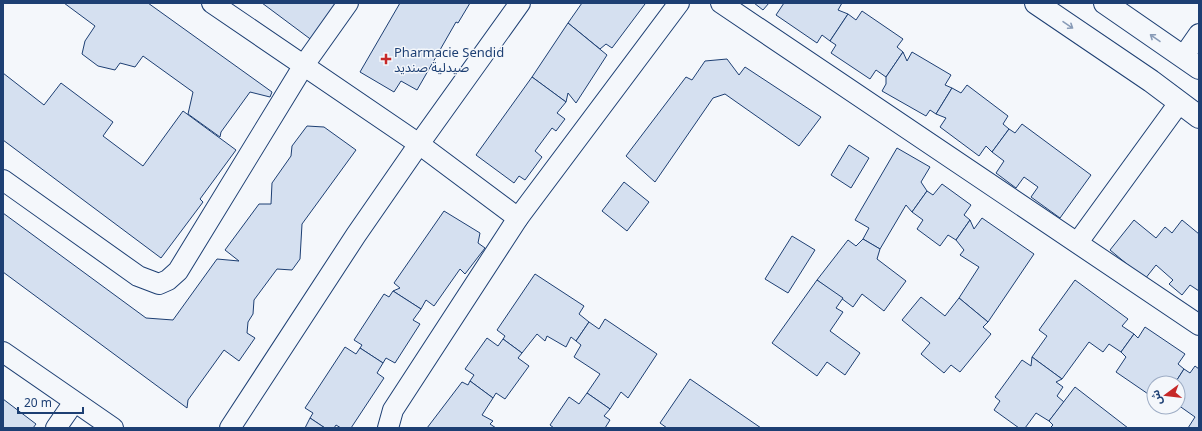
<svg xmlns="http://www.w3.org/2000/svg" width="1202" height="431" font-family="'Noto Sans','Noto Sans Arabic',sans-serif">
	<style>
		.building { fill: #d5e0f0; stroke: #1d3f73 }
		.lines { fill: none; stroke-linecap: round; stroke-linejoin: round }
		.street-casing { stroke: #1d3f73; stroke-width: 22 }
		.secondary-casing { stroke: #1d3f73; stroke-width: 24 }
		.street { stroke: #f4f7fb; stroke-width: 20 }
		.secondary { stroke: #f4f7fb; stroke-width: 22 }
		.oneway { stroke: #889bb7 }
		.poi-dot { fill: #c62828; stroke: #f4f7fb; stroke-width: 1.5 }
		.labels { text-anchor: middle; stroke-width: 3; stroke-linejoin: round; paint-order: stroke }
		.poi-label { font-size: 13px; fill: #1d3f73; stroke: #f4f7fb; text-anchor: start }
	</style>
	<rect width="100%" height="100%" fill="#f4f7fb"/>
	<g class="building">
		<path d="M64,3H148L272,92L270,97L250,92L221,132L220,137L188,114L193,92L143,56L135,67L120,63L115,70L98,66L82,54L85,41L95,26Z"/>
		<path d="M262,3H346L317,44Z"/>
		<path d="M400,3H470L458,23L456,22L417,90L401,81L394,92L360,72Z"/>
		<path d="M582,3H644L645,4L612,48L606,44L600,49L568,23Z"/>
		<path d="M754,3H769L763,10Z"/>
		<path d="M784,3H842L838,10L848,14L830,41L822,35L817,43L776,15Z"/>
		<path d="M862,11L903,39L897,47L903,52L886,77L876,70L870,79L831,53L836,45L830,41L848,14L856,20Z"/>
		<path d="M568,23L607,55L576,103L568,93L566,102L532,77Z"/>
		<path d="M903,52L907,61L912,52L951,75L945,85L952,88L936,114L930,110L926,116L882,91L886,84V77Z"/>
		<path d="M727,59L739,75L745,67L821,117L799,146L725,94L713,98L655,182L626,156L686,77L692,80L705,61Z"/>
		<path d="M3,73L44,105L61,83L113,122L103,136L143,166L183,111L236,150L200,199L203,202L161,258L3,140Z"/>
		<path d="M532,77L566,102L557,113L565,119L556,131L552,128L535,151L542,157L525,180L519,176L514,183L476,155Z"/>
		<path d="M967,85L1008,116L1003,124L1009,129L992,152L986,146L979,156L940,127L946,118L936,114L952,88L961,93Z"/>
		<path d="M1022,124L1091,175L1060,218L1031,197L1038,187L1024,177L1016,188L996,173L1004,161L992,152L1009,129L1015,133Z"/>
		<path d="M307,126L324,127L356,150L302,224L300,259L292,270L277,269L254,300L253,314L248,322L247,333L255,338L239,361L224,350L188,400L187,408L3,272V213L146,318L173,320L217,259L239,261L225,250L259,204H271L272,183L291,156L292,146Z"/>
		<path d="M849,145L869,158L851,188L831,175Z"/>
		<path d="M897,148L930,167L921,182L927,191L912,212L906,205L880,249L863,239L869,228L855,220Z"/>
		<path d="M624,182L649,202L627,231L602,211Z"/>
		<path d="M942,184L971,205L964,215L970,220L956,240L948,235L940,246L917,229L923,220L912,212L927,191L933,195Z"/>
		<path d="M444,211L480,233L478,243L485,248L465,274L460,269L434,306L426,300L421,309L393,291L400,288L394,283Z"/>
		<path d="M982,218L1034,254L988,322L959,298L979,267L960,255L964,250L956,240L970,220L974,229Z"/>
		<path d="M1134,220L1156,238L1165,227L1172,233L1182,220L1199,234V291L1190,285L1182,295L1169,284L1173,280L1156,265L1145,279L1110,250Z"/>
		<path d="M792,236L815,250L788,293L765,279Z"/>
		<path d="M863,239L880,249L877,259L906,281L884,311L862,294L853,307L817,280L848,240L856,246Z"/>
		<path d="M535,274L584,306L579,314L589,322L576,341L571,337L566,347L547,336L545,341L537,334L522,353L503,339L505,336L497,330Z"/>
		<path d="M817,280L843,298L836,308L843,312L830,331L860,353L845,375L827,362L817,376L772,343Z"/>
		<path d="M1075,280L1128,319L1122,326L1134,334L1121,352L1109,344L1103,352L1089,342L1062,379L1032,357L1047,336L1039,330Z"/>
		<path d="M393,291L421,309L413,320L420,324L395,363L386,358L383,363L360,348L362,345L354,340L384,294L389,297Z"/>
		<path d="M921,297L945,316L959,298L988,322L983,327L991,334L960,372L951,365L944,373L921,354L930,343L902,320Z"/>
		<path d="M605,319L657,354L628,398L621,392L610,409L587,393L600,374L574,357L581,345L576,341L589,322L599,329Z"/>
		<path d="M1145,327L1185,354L1178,364L1184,369L1175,383H1154V398L1116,372L1126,357L1121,352L1134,334L1138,338Z"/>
		<path d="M487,338L498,346L503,339L522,353L518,358L529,366L505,399L496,393L493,398L470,381L474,375L465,369Z"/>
		<path d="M345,347L356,354L360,348L383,363L377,373L384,378L351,428H341L336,425L334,428H325L310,418L313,413L305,408Z"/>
		<path d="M1032,357L1062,379L1056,382L1063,387L1057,396L1064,402L1049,421L1036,413L1025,428H1019L994,410L1000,401L995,397L1022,360L1031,366Z"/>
		<path d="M1195,366L1199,369V428H1188L1195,417L1178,405L1180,398L1178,397V383H1175L1184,369L1190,373Z"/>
		<path d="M690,379L761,428H667L660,423Z"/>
		<path d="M470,381L493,398L482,415L493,421L490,424L496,428H427L462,382L468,385Z"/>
		<path d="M1075,387L1128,428H1050L1053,425L1049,421Z"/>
		<path d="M587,393L610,409L604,416L610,420L605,428H554L550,425L569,397L579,404Z"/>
		<path d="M3,399L36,424L33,428H3Z"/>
		<path d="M310,418L325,428H305Z"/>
	</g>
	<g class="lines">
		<g class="street-casing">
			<g id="street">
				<path d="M212,3L419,144L518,218"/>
				<path d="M721,3L1199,325"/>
				<path d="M1183,57L1199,34"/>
				<path d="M3,180L138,276L159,284L168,280L178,271L304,65L348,3"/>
				<path d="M1078,242L1179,103"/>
				<path d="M3,352L113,428"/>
				<path d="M56,428L74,402"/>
				<path d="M230,428L356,235L419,144L520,3"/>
				<path d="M388,428L393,410L518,218L679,3"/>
			</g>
		</g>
		<g class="secondary-casing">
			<g id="secondary">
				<path d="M1036,3L1151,81L1199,117"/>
				<path d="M1105,3L1199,68"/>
			</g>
		</g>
		<use href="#street" class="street"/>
		<use href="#secondary" class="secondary"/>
	</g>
	<defs><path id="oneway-shaft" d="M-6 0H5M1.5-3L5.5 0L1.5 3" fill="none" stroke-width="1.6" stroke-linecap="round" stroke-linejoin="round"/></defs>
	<g class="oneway">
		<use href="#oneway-shaft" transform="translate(1068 25) rotate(34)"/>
		<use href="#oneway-shaft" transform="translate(1155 38) rotate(-145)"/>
	</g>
	<path class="poi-dot" d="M384 53h4v4h4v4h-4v4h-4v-4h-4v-4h4z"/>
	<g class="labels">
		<g class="poi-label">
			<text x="394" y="57">Pharmacie Sendid<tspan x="394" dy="15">صيدلية صنديد</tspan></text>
		</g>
	</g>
	<rect width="1202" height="431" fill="none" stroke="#1d3f73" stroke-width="8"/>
	<g transform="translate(1166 395) rotate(255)"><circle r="19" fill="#f4f7fb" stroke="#9eadc5"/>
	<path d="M0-3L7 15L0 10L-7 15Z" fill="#c62828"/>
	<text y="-6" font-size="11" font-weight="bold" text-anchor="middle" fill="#1d3f73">ش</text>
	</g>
	<path d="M18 407v6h65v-6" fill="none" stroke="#1d3f73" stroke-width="2"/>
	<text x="24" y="407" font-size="12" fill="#1d3f73" stroke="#f4f7fb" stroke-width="3" paint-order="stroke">20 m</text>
</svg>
